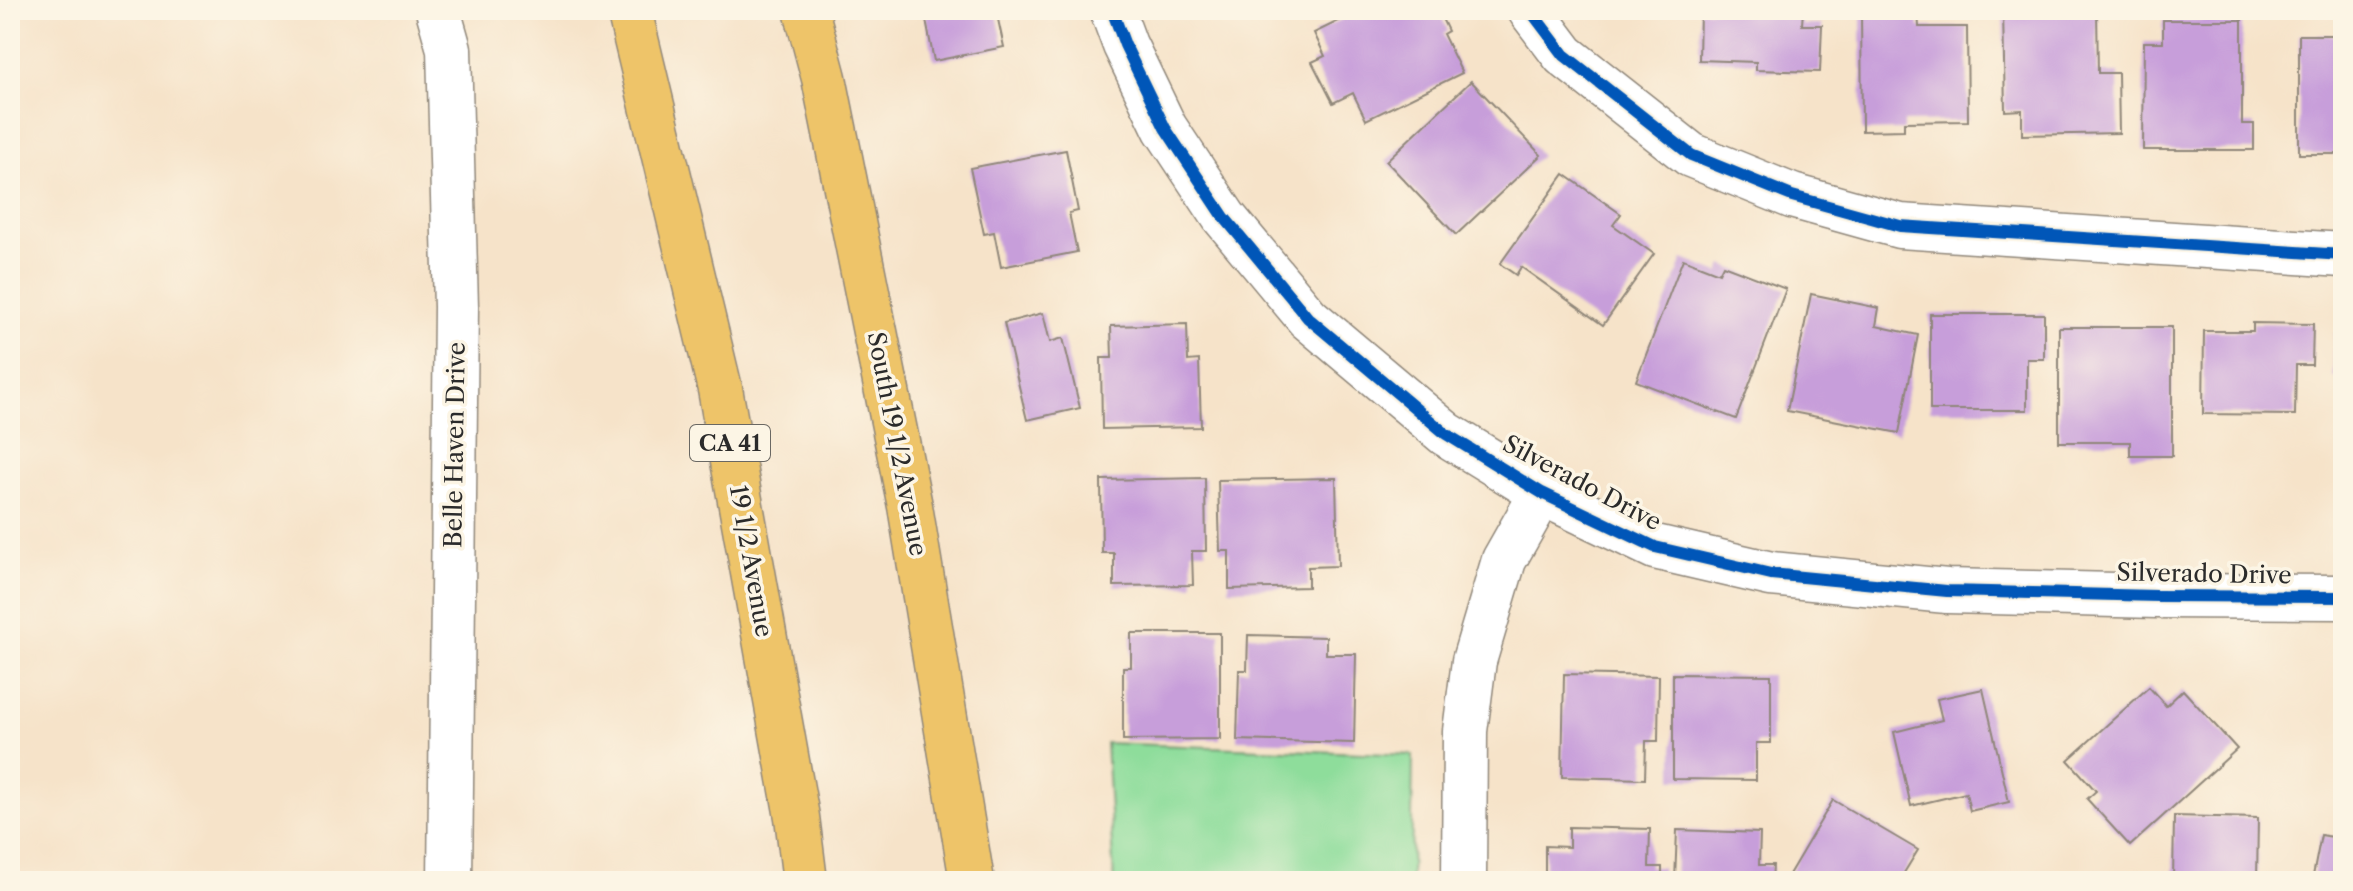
<svg xmlns="http://www.w3.org/2000/svg" width="2353" height="891" font-family="'Libre Caslon Text',serif">
	<style>
		.green { fill: #8edd9b; stroke: #5c8463; stroke-width: 2 }
		.building { fill: #c79eda }
		.lines { fill: none; stroke-linecap: round; stroke-linejoin: round }
		.street-casing { stroke: #90877a; stroke-width: 47 }
		.highway-casing { stroke: #90877a; stroke-width: 47 }
		.street { stroke: #fff; stroke-width: 44 }
		.highway { stroke: #eec469; stroke-width: 44 }
		.cycleway-casing { stroke: #fcf5e5; stroke-width: 17 }
		.cycleway { stroke: #0057b8; stroke-width: 12 }
		.labels { text-anchor: middle; stroke-width: 7; stroke-linejoin: round; paint-order: stroke }
		.shield { fill: #fcf5e5; stroke: #6a6863; stroke-width: 2 }
		.shield-label { font-size: 22px; font-weight: bold; fill: #2b2b2b }
		.street-label { font-size: 24px; fill: #2b2b2b; stroke: #fcf5e5 }
	</style>
	<rect width="100%" height="100%" fill="#fcf5e5"/>
	<filter id="ink" filterUnits="userSpaceOnUse"><feTurbulence type="fractalNoise" baseFrequency=".0125" numOctaves="2"/><feDisplacementMap in="SourceGraphic" scale="16" xChannelSelector="R" yChannelSelector="G"/><feConvolveMatrix kernelMatrix="1 2 1 2 8 2 1 2 1" color-interpolation-filters="sRGB"/></filter>
	<filter id="wash" filterUnits="userSpaceOnUse"><feTurbulence type="fractalNoise" baseFrequency=".006" numOctaves="4" result="noise"/><feDisplacementMap in="SourceGraphic" scale="32" xChannelSelector="R" yChannelSelector="G"/><feGaussianBlur stdDeviation="1.8" result="paint"/><feColorMatrix in="noise" values="0 0 0 0 0 0 0 0 0 0 0 0 0 0 0 0 0 1.4 0 .05"/><feComposite in="paint" operator="in"/></filter>
	<g filter="url(#wash)">
		<rect width="100%" height="100%" fill="#f6e3c9"/>
		<path class="green" d="M1106,743L1413,755L1411,881H1114Z"/>
		<g id="blocks">
			<g class="building">
				<path d="M924,10H996L1004,47L934,61Z"/>
				<path d="M1361,10H1438L1448,31L1443,34L1462,73L1366,120L1353,93L1333,103L1312,62L1325,56L1314,33Z"/>
				<path d="M1700,10H1803L1802,25H1822L1820,72L1756,70V62L1699,60Z"/>
				<path d="M1861,10H1918L1919,27H1967L1968,121L1904,122V130L1862,131Z"/>
				<path d="M2003,10H2097L2098,73H2118L2119,133L2022,135V110L2005,111Z"/>
				<path d="M2163,20H2242V124H2254V150H2143L2144,42H2163Z"/>
				<rect x="2299" y="35" width="44" height="119"/>
				<path d="M1471,81L1541,155L1456,235L1386,161Z"/>
				<path d="M1066,150L1078,211L1069,213L1077,252L1001,267L994,232L984,234L970,168Z"/>
				<path d="M1564,174L1621,214L1613,225L1654,254L1603,325L1521,267L1516,275L1500,264Z"/>
				<path d="M1683,259L1719,273L1723,265L1786,289L1736,419L1636,381Z"/>
				<path d="M1811,294L1879,308L1876,326L1918,335L1899,433L1787,411Z"/>
				<path d="M1043,313L1050,342L1063,338L1080,408L1027,420L1004,323Z"/>
				<path d="M1930,314H2044V359H2027V410H1930Z"/>
				<path d="M2253,323L2313,324L2312,365H2296L2295,415L2203,414L2204,331H2253Z"/>
				<path d="M1187,324L1188,361L1199,360L1201,427L1102,429L1101,358H1112L1111,326Z"/>
				<path d="M2059,327H2172V456H2130V442H2059Z"/>
				<path d="M2334,333H2343V377H2333Z"/>
				<path d="M1205,478L1206,551H1192L1193,585L1114,586V553H1102L1101,480Z"/>
				<path d="M1336,478L1338,566L1308,567V587L1229,589V551H1220L1218,480Z"/>
				<path d="M1131,633H1220V739L1123,740V667H1131Z"/>
				<path d="M1248,635L1326,637V654H1356L1354,743L1237,740L1239,670H1247Z"/>
				<path d="M1564,674L1659,676L1658,741H1646L1645,779L1562,777Z"/>
				<path d="M1673,674L1771,675V743H1756V780L1673,779Z"/>
				<path d="M2149,687L2166,706L2183,690L2237,749L2130,846L2087,799L2096,791L2068,760Z"/>
				<path d="M1983,689L2009,802L1970,811L1966,793L1911,806L1894,732L1942,720L1937,699Z"/>
				<path d="M1833,800L1918,850L1899,881H1785Z"/>
				<path d="M2174,816L2258,818L2257,881H2173Z"/>
				<path d="M1569,827L1650,829L1649,867H1662V881H1545V846L1569,847Z"/>
				<path d="M1677,830L1760,833L1759,865H1773L1772,881H1675Z"/>
				<path d="M2321,835L2343,839V881H2312Z"/>
			</g>
		</g>
	</g>
	<g filter="url(#ink)">
		<use href="#blocks" fill-opacity="0" stroke="#90877a" stroke-width="2"/>
		<g class="lines">
			<g class="street-casing">
				<g id="street">
					<path d="M438,10L449,49L456,307L450,881"/>
					<path d="M1112,10L1125,45L1165,128L1224,217L1308,318L1446,434L1542,493L1655,547L1771,574L1947,591L2157,596L2343,597"/>
					<path d="M1530,10L1564,55L1691,155L1792,196L1900,226L2343,255"/>
					<path d="M1464,881L1465,731L1474,661L1504,560L1542,493"/>
				</g>
			</g>
			<g class="highway-casing">
				<g id="highway">
					<path d="M629,10L720,389L797,817L805,881"/>
					<path d="M806,10L824,78L910,506L972,881"/>
				</g>
			</g>
			<use href="#street" class="street"/>
			<use href="#highway" class="highway"/>
			<g class="cycleway-casing">
				<g id="cycleway">
					<path d="M1112,10L1125,45L1165,128L1224,217L1308,318L1446,434L1542,493L1655,547L1771,574L1947,591L2157,596L2343,597"/>
					<path d="M1530,10L1564,55L1691,155L1792,196L1900,226L2343,255"/>
				</g>
			</g>
			<use href="#cycleway" class="cycleway"/>
		</g>
	</g>
	<g class="labels">
		<rect class="shield" x="690" y="425" width="80" height="36" rx="6"/>
		<g class="shield-label">
			<text x="730" y="451">CA 41</text>
		</g>
		<g class="street-label">
			<text transform="translate(897 444) rotate(79)" y="8">South 19 1/2 Avenue</text>
			<text transform="translate(455 445) rotate(-89)" y="8">Belle Haven Drive</text>
			<text transform="translate(1582 483) rotate(28)" y="8">Silverado Drive</text>
			<text transform="translate(751 561) rotate(80)" y="8">19 1/2 Avenue</text>
			<text transform="translate(2204 574) rotate(1)" y="8">Silverado Drive</text>
		</g>
	</g>
	<rect width="2353" height="891" fill="none" stroke="#fcf5e5" stroke-width="40"/>
</svg>
